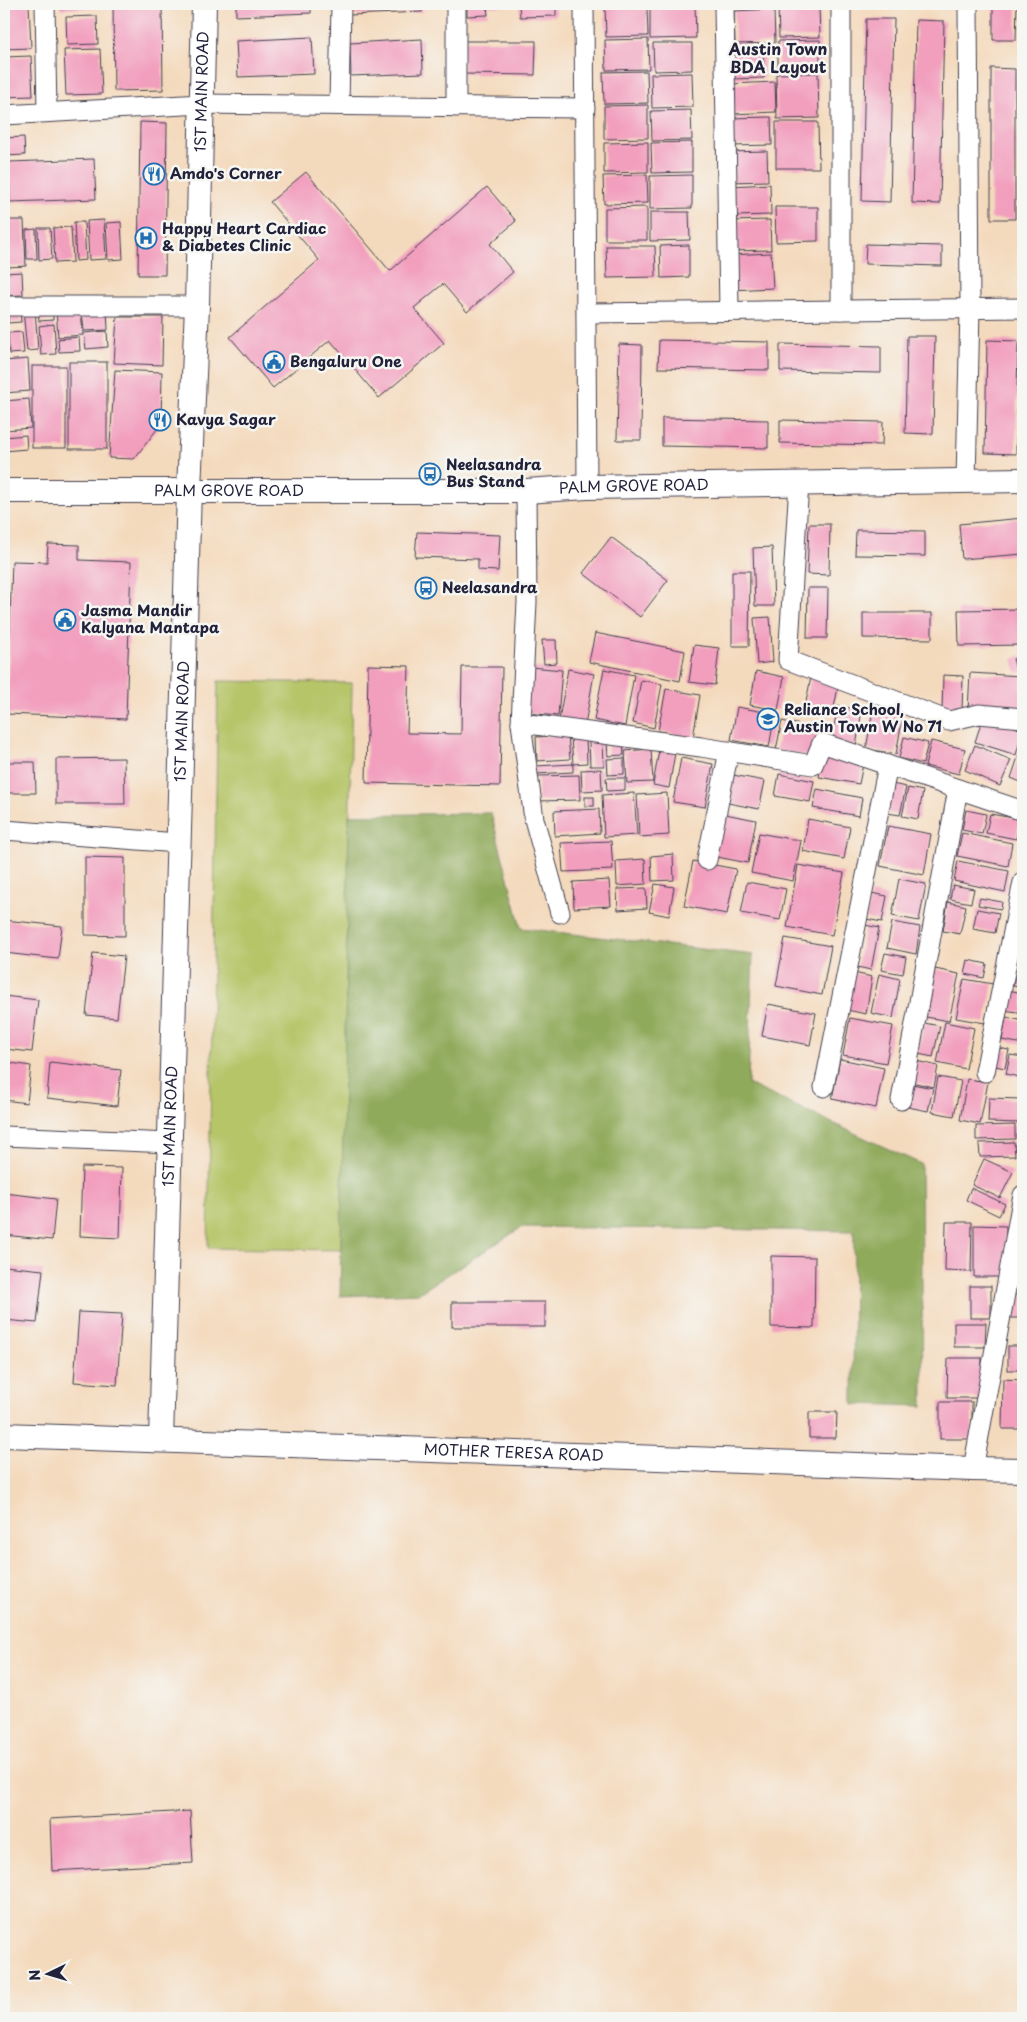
<svg xmlns="http://www.w3.org/2000/svg" width="1027" height="2022" font-family="'Playpen Sans',sans-serif">
	<style>
		.green { fill: #b5c568; stroke: #6c7452 }
		.forest { fill: #90aa5c; stroke: #59664c }
		.building { fill: #f29fbe }
		.lines { fill: none; stroke-linecap: round; stroke-linejoin: round }
		.minor-casing { stroke: #423e4e; stroke-width: 21 }
		.tertiary-casing { stroke: #423e4e; stroke-width: 26 }
		.minor { stroke: #fff; stroke-width: 19 }
		.tertiary { stroke: #fff; stroke-width: 24 }
		.labels { text-anchor: middle; stroke-width: 5; stroke-linejoin: round; paint-order: stroke }
		.street-label { font-size: 15px; fill: #22223b; stroke: #f6f6f2 }
		.poi-label { font-size: 15px; font-weight: bold; fill: #22223b; stroke: #f6f6f2; text-anchor: start }
		.neighbourhood-label { font-size: 16px; font-weight: bold; fill: #22223b; stroke: #f6f6f2 }
	</style>
	<rect width="100%" height="100%" fill="#f6f6f2"/>
	<filter id="ink" filterUnits="userSpaceOnUse"><feTurbulence type="fractalNoise" baseFrequency=".02" numOctaves="2"/><feDisplacementMap in="SourceGraphic" scale="10" xChannelSelector="R" yChannelSelector="G"/><feConvolveMatrix kernelMatrix="1 2 1 2 8 2 1 2 1" color-interpolation-filters="sRGB"/></filter>
	<filter id="wash" filterUnits="userSpaceOnUse"><feTurbulence type="fractalNoise" baseFrequency=".0096" numOctaves="4" result="noise"/><feDisplacementMap in="SourceGraphic" scale="20" xChannelSelector="R" yChannelSelector="G"/><feGaussianBlur stdDeviation="1.12" result="paint"/><feColorMatrix in="noise" values="0 0 0 0 0 0 0 0 0 0 0 0 0 0 0 0 0 1.4 0 .05"/><feComposite in="paint" operator="in"/></filter>
	<g filter="url(#wash)">
		<rect width="100%" height="100%" fill="#f4dabd"/>
		<path class="green" d="M218,681L352,683L342,1250L208,1248Z"/>
		<path class="forest" d="M491,813L521,928L753,955L748,1084L921,1164L923,1406L853,1404L854,1231L522,1227L419,1293L340,1296L349,815Z"/>
		<g id="blocks">
			<g class="building">
				<path d="M4,4H29L31,48L4,49Z"/>
				<path d="M60,4H97V8L60,9Z"/>
				<path d="M113,4H162L163,90L114,91Z"/>
				<path d="M236,4H311V13L236,16Z"/>
				<path d="M349,4H422V12L350,15Z"/>
				<path d="M467,4H556V16L520,17L519,5L487,7L488,15L467,16Z"/>
				<path d="M993,4H1017L1016,40H993Z"/>
				<path d="M647,5L648,36L606,37L605,6Z"/>
				<path d="M695,6L696,38L650,39V7Z"/>
				<path d="M778,7H819L820,37L779,38Z"/>
				<path d="M774,9L775,43L735,44L734,11Z"/>
				<path d="M97,16L98,44L67,45L66,17Z"/>
				<path d="M866,19H894L890,202L862,201Z"/>
				<path d="M916,20L944,21L940,204L912,203Z"/>
				<path d="M312,37L314,74L238,77L236,41Z"/>
				<path d="M422,39L423,73L351,76L350,43Z"/>
				<path d="M648,39L649,69L606,70L605,40Z"/>
				<path d="M820,40V68L778,69V41Z"/>
				<path d="M463,41H536L535,75L463,74Z"/>
				<path d="M653,43H692V70L654,71Z"/>
				<path d="M100,49L102,94L66,95L64,50Z"/>
				<path d="M763,50L764,78L731,79L730,51Z"/>
				<path d="M31,56L33,96L4,97V57Z"/>
				<path d="M991,68L1015,69V219H991Z"/>
				<path d="M647,71L648,103L604,104L603,72Z"/>
				<path d="M692,73L693,107L652,108L651,74Z"/>
				<path d="M818,73L819,118L777,119L776,74Z"/>
				<path d="M775,82L776,112L732,114L731,84Z"/>
				<path d="M648,105V138L604,139V106Z"/>
				<path d="M691,110L692,140L652,141L651,111Z"/>
				<path d="M771,117L772,145L732,146L730,118Z"/>
				<path d="M140,122L167,123L165,275H138Z"/>
				<path d="M776,122H818L819,168H776Z"/>
				<path d="M24,137L25,155L5,156L4,138Z"/>
				<path d="M648,142V172L604,173V143Z"/>
				<path d="M692,142V172L652,173L651,143Z"/>
				<path d="M767,151L768,181L730,182L729,152Z"/>
				<path d="M94,159L96,199L10,202L9,162Z"/>
				<path d="M306,172L390,271L487,187L516,221L490,244L513,272L467,312L443,284L414,308L444,343L379,398L330,340L273,388L230,337L319,260L270,202Z"/>
				<path d="M647,175L648,203L604,204L603,176Z"/>
				<path d="M692,175V208L650,209V176Z"/>
				<path d="M770,184L771,215L732,216L730,186Z"/>
				<path d="M647,207V240H605V208Z"/>
				<path d="M775,207H818V241L776,242Z"/>
				<path d="M650,212H689L690,240L650,241Z"/>
				<path d="M4,220H24L26,266L6,267Z"/>
				<path d="M104,220L106,259L89,260L87,221Z"/>
				<path d="M770,220L771,250L731,251L730,221Z"/>
				<path d="M74,222H84L86,260L76,261Z"/>
				<path d="M121,222L123,259L108,260L106,223Z"/>
				<path d="M71,227L73,262L55,263L53,228Z"/>
				<path d="M38,228H50L52,259L39,260Z"/>
				<path d="M36,229L37,259H27L26,230Z"/>
				<path d="M866,244L942,246V266L865,264Z"/>
				<path d="M689,245V277L661,278L660,246Z"/>
				<path d="M606,246H655L656,277L607,278Z"/>
				<path d="M771,253L773,288L730,290L729,255Z"/>
				<path d="M22,272L23,295L4,296V273Z"/>
				<path d="M35,309L38,350L27,351L23,310Z"/>
				<path d="M53,309V320L39,321L38,310Z"/>
				<path d="M81,309L83,335L58,337L56,310Z"/>
				<path d="M107,309L108,330L84,331L82,311Z"/>
				<path d="M20,311L21,322L8,323V312Z"/>
				<path d="M117,317H163L162,365L114,363Z"/>
				<path d="M54,324L56,354L41,355L39,326Z"/>
				<path d="M107,331L108,347L86,349L84,333Z"/>
				<path d="M22,332L24,353L9,354L8,333Z"/>
				<path d="M907,336H935L933,434L905,433Z"/>
				<path d="M79,337L80,351L59,352L58,339Z"/>
				<path d="M659,340L769,342V370L658,368Z"/>
				<path d="M987,340L1018,341L1016,454L985,453Z"/>
				<path d="M619,344L642,345L641,440H617Z"/>
				<path d="M780,344L881,346V373L780,371Z"/>
				<path d="M28,359L30,391L4,393V361Z"/>
				<rect x="69" y="362" width="38" height="87"/>
				<rect x="32" y="366" width="34" height="82"/>
				<path d="M115,370L162,372L161,424L134,459L109,458Z"/>
				<path d="M29,399L31,428L5,430L4,401Z"/>
				<path d="M662,418L768,420V448L662,446Z"/>
				<path d="M780,420L883,422L882,445L780,443Z"/>
				<path d="M26,435L27,449L4,451V437Z"/>
				<path d="M1023,518V554L962,559L959,524Z"/>
				<path d="M809,524H830L829,575L807,574Z"/>
				<path d="M856,530L925,531V556L855,555Z"/>
				<path d="M417,532L500,535L498,571L478,570V559L415,557Z"/>
				<path d="M611,537L668,580L640,617L583,573Z"/>
				<path d="M48,544L79,545V560L131,562L126,719L7,714L12,561L47,562Z"/>
				<path d="M772,547L774,606H755L753,548Z"/>
				<path d="M732,571H750L749,646H732Z"/>
				<path d="M808,588H828L827,638H807Z"/>
				<path d="M1023,609V645L959,646L958,610Z"/>
				<path d="M863,613H932V639L863,638Z"/>
				<path d="M770,617L773,662L757,664L754,618Z"/>
				<path d="M595,633L685,651L680,681L589,662Z"/>
				<path d="M542,640H556L557,663L544,664Z"/>
				<path d="M694,645L719,648L715,685L689,682Z"/>
				<path d="M1023,655V671L1017,673L1013,659Z"/>
				<path d="M368,665L409,666L407,733L461,734L462,667H502L500,786L366,783Z"/>
				<path d="M531,667L562,670L558,716L527,713Z"/>
				<path d="M568,669L594,674L585,725L559,720Z"/>
				<path d="M604,669L634,675L625,726L594,720Z"/>
				<path d="M756,671L784,677L778,710L750,705Z"/>
				<path d="M970,673L1022,676L1020,713L968,710Z"/>
				<path d="M943,675L963,676L962,712L942,711Z"/>
				<path d="M811,677L839,682L833,713L805,707Z"/>
				<path d="M641,680L662,684L654,728L633,723Z"/>
				<path d="M666,689L700,695L693,738L658,731Z"/>
				<path d="M838,706L862,710L856,746L831,741Z"/>
				<path d="M737,707L775,714L769,747L731,740Z"/>
				<path d="M873,710L903,716L896,754L866,749Z"/>
				<path d="M983,717L1023,730L1016,755L975,742Z"/>
				<path d="M782,721L819,729L814,757L776,750Z"/>
				<path d="M568,735L570,759L537,761L536,737Z"/>
				<path d="M586,737L587,763L573,764L571,738Z"/>
				<path d="M904,737L928,743L923,764L899,758Z"/>
				<path d="M589,741H603L604,766H590Z"/>
				<path d="M931,741L965,749L959,774L925,766Z"/>
				<path d="M623,742L624,755L608,756L607,743Z"/>
				<path d="M975,745L1011,760L1000,786L965,770Z"/>
				<path d="M651,749L653,782L627,783L625,751Z"/>
				<path d="M659,750L675,753L669,788L653,785Z"/>
				<path d="M824,751L864,759L859,784L819,777Z"/>
				<path d="M1019,754L1023,756V783L1011,778Z"/>
				<path d="M124,758L125,804H56V759Z"/>
				<path d="M624,758V774L608,775L607,759Z"/>
				<path d="M681,758L713,764L705,807L673,802Z"/>
				<path d="M4,762H35L36,793H4Z"/>
				<path d="M573,764V772L535,774V766Z"/>
				<path d="M601,769L602,790L582,791L581,770Z"/>
				<path d="M779,774L814,781L810,802L775,796Z"/>
				<path d="M579,775L580,800L538,801V776Z"/>
				<path d="M733,775L765,781L759,809L728,803Z"/>
				<path d="M606,778H625V790L607,791Z"/>
				<path d="M892,784L906,787L900,815L887,813Z"/>
				<path d="M908,788L923,791L918,819L902,816Z"/>
				<path d="M817,789L862,798L859,816L813,808Z"/>
				<path d="M634,793L637,835L604,837L602,795Z"/>
				<path d="M667,793L669,835L639,837L637,795Z"/>
				<rect x="585" y="797" width="9" height="9"/>
				<path d="M599,809L600,833L555,836L554,811Z"/>
				<path d="M966,810L986,814L982,834L962,830Z"/>
				<path d="M720,813L756,820L748,863L712,856Z"/>
				<path d="M990,814L1020,819L1016,839L986,833Z"/>
				<path d="M808,819L850,827L844,859L803,851Z"/>
				<path d="M888,826L931,834L924,875L880,866Z"/>
				<path d="M759,833L801,841L793,881L751,873Z"/>
				<path d="M962,833L1012,843L1008,866L957,856Z"/>
				<path d="M611,841L613,870L563,872L561,843Z"/>
				<path d="M673,854L674,880L652,881L651,856Z"/>
				<path d="M85,857L125,858V936L85,935Z"/>
				<path d="M645,859L646,884L617,886L616,861Z"/>
				<path d="M693,861L736,869L727,914L684,906Z"/>
				<path d="M958,861L1009,871L1005,892L954,881Z"/>
				<path d="M798,865L844,873L832,935L787,927Z"/>
				<path d="M899,879L926,884L919,921L892,916Z"/>
				<path d="M609,880L611,906L574,908L573,882Z"/>
				<path d="M747,882L786,889L780,920L741,913Z"/>
				<path d="M655,884L674,887L669,916L649,912Z"/>
				<path d="M953,885L974,889L971,903L950,899Z"/>
				<path d="M646,888L647,908L618,910L617,889Z"/>
				<path d="M871,893L887,896L882,922L866,919Z"/>
				<path d="M980,898L1002,902L1001,909L978,905Z"/>
				<path d="M948,902L966,906L960,934L943,931Z"/>
				<path d="M977,909L999,913L995,933L973,929Z"/>
				<path d="M4,920L62,926L58,959L4,953Z"/>
				<path d="M892,922L920,927L916,954L887,948Z"/>
				<path d="M865,925L879,928L871,970L857,967Z"/>
				<path d="M1022,933L1023,934V963L1017,962Z"/>
				<path d="M785,938L831,946L822,995L776,986Z"/>
				<path d="M93,953L124,956L117,1018L86,1015Z"/>
				<path d="M885,953L906,957L903,974L881,970Z"/>
				<path d="M968,960L987,964L984,978L965,974Z"/>
				<path d="M935,969L959,974L949,1021L926,1017Z"/>
				<path d="M854,973L872,977L866,1014L847,1010Z"/>
				<path d="M879,974L900,979L893,1018L871,1013Z"/>
				<path d="M1015,974L1023,976V988L1013,986Z"/>
				<path d="M964,979L993,984L985,1023L956,1018Z"/>
				<path d="M1008,990L1023,993V1013L1004,1010Z"/>
				<path d="M4,996L38,1000L32,1052L4,1049Z"/>
				<path d="M768,1004L816,1013L810,1045L762,1036Z"/>
				<path d="M1006,1017L1023,1021V1044L1002,1040Z"/>
				<path d="M850,1018L893,1026L886,1063L843,1055Z"/>
				<path d="M945,1022L974,1028L966,1069L937,1063Z"/>
				<path d="M924,1023L940,1026L933,1057L918,1054Z"/>
				<path d="M998,1048L1009,1050L1005,1068L995,1066Z"/>
				<path d="M1010,1055L1023,1057V1078L1006,1074Z"/>
				<path d="M840,1059L884,1068L876,1108L832,1099Z"/>
				<path d="M916,1061L938,1066L934,1087L911,1082Z"/>
				<path d="M4,1062L31,1066L27,1103L4,1100Z"/>
				<path d="M50,1062L121,1070L117,1106L47,1098Z"/>
				<path d="M938,1077L961,1081L954,1116L932,1112Z"/>
				<path d="M967,1079L988,1082L980,1124L960,1120Z"/>
				<path d="M912,1084L933,1088L928,1111L908,1107Z"/>
				<path d="M989,1098L1021,1099L1020,1123L988,1122Z"/>
				<path d="M1015,1125V1139L976,1140V1126Z"/>
				<path d="M1014,1142L1015,1156L980,1157L979,1143Z"/>
				<path d="M984,1159L1013,1172L1000,1198L972,1185Z"/>
				<path d="M82,1167L122,1168L120,1238L80,1236Z"/>
				<path d="M971,1188L1005,1204L999,1216L966,1200Z"/>
				<path d="M4,1193L56,1199L52,1240L4,1235Z"/>
				<path d="M946,1222H972L971,1272L945,1271Z"/>
				<path d="M974,1225L1006,1226L1005,1277H974Z"/>
				<path d="M1019,1246L1023,1247V1289L1012,1287Z"/>
				<path d="M771,1256L815,1257L814,1328L771,1327Z"/>
				<path d="M4,1266L43,1270L37,1323L4,1320Z"/>
				<rect x="970" y="1286" width="21" height="32"/>
				<rect x="1010" y="1295" width="13" height="23"/>
				<rect x="452" y="1302" width="93" height="25"/>
				<path d="M79,1312L122,1314L117,1385L74,1382Z"/>
				<path d="M954,1323H986L985,1347H954Z"/>
				<rect x="1008" y="1346" width="15" height="24"/>
				<path d="M948,1358H982L981,1398H947Z"/>
				<path d="M1003,1379L1023,1380V1429H1002Z"/>
				<rect x="940" y="1402" width="32" height="37"/>
				<path d="M809,1412H837L836,1438H809Z"/>
				<path d="M190,1811L193,1863L52,1871L50,1819Z"/>
			</g>
		</g>
	</g>
	<g filter="url(#ink)">
		<use href="#blocks" fill-opacity="0" stroke="#423e4e" stroke-width="1"/>
		<g class="lines">
			<g class="minor-casing">
				<g id="minor">
					<path d="M45,4L47,112"/>
					<path d="M584,4L587,487"/>
					<path d="M724,4L729,311"/>
					<path d="M841,4V310"/>
					<path d="M339,105L341,4"/>
					<path d="M456,107V4"/>
					<path d="M4,115L202,104L585,108"/>
					<path d="M4,306H197"/>
					<path d="M587,313L1023,308"/>
					<path d="M966,481L970,309L968,4"/>
					<path d="M799,483L788,660L949,721L979,714L1023,718"/>
					<path d="M526,491L527,602L521,723L534,819L560,913"/>
					<path d="M521,723L701,747L813,765L822,743L1023,811"/>
					<path d="M4,830L178,843"/>
					<path d="M707,860L729,751"/>
					<path d="M985,1072L1023,882"/>
					<path d="M824,1087L888,765"/>
					<path d="M901,1100L958,789"/>
					<path d="M4,1136L170,1143"/>
					<path d="M973,1469L1023,1195"/>
				</g>
			</g>
			<g class="tertiary-casing">
				<g id="tertiary">
					<path id="s1" d="M4,491H526L587,487L1023,480"/>
					<path id="s2" d="M4,1435L973,1469L1023,1470"/>
					<path id="s3" d="M161,1440L189,490L197,306L204,4"/>
				</g>
			</g>
			<use href="#minor" class="minor"/>
			<use href="#tertiary" class="tertiary"/>
		</g>
	</g>
	<defs>
		<g id="restaurant-ring" transform="scale(1.125)"><circle r="9.5" fill="#f6f6f2" stroke="#1f6fb2" stroke-width="1.5"/><path d="M-5-6h1v4h1v-4h1v4h1v-4h1v5L-1.5 .5V6h-2V.5L-5-1ZM5-6V6H3V1.5H1.5Q1.5-4 5-6Z" fill="#1f6fb2"/></g>
		<g id="hospital-ring" transform="scale(1.125)"><circle r="9.5" fill="#f6f6f2" stroke="#1f6fb2" stroke-width="1.5"/><path d="M-5-5h3v3.5h4V-5h3V5h-3V1.5h-4V5h-3Z" fill="#1f6fb2"/></g>
		<g id="civic-ring" transform="scale(1.125)"><circle r="9.5" fill="#f6f6f2" stroke="#1f6fb2" stroke-width="1.5"/><path d="M-.6-6.5H3V-4.5H.6V-3L4-1V1h2V6H-6V1h2V-1L-.6-3ZM-1.2 2.5V6h2.4V2.5Z" fill="#1f6fb2"/></g>
		<g id="bus-ring" transform="scale(1.125)"><circle r="9.5" fill="#f6f6f2" stroke="#1f6fb2" stroke-width="1.5"/><path d="M-5-6H5V4H4V6H2V4H-2V6H-4V4H-5ZM-3.5-4V0h7V-4ZM-3.5 1.2v1.5H-2V1.2ZM2 1.2v1.5H3.5V1.2Z" fill="#1f6fb2"/></g>
		<g id="school-ring" transform="scale(1.125)"><circle r="9.5" fill="#f6f6f2" stroke="#1f6fb2" stroke-width="1.5"/><path d="M0-5L7-2L0 1L-7-2ZM-4 1L0 2.5L4 1V4Q0 6-4 4Z" fill="#1f6fb2"/></g>
	</defs>
	<g fill-rule="evenodd">
		<use href="#restaurant-ring" x="154" y="174"/>
		<use href="#hospital-ring" x="146" y="238"/>
		<use href="#civic-ring" x="274" y="362"/>
		<use href="#restaurant-ring" x="160" y="420"/>
		<use href="#bus-ring" x="430" y="474"/>
		<use href="#bus-ring" x="426" y="588"/>
		<use href="#civic-ring" x="65" y="620"/>
		<use href="#school-ring" x="768" y="719"/>
	</g>
	<g class="labels">
		<g class="street-label">
			<text dy="5" stroke="none"><textPath href="#s3" startOffset="1349">1ST MAIN ROAD</textPath></text>
			<text dy="5" stroke="none"><textPath href="#s1" startOffset="630">PALM GROVE ROAD</textPath></text>
			<text dy="5" stroke="none"><textPath href="#s1" startOffset="225">PALM GROVE ROAD</textPath></text>
			<text dy="5" stroke="none"><textPath href="#s3" startOffset="719">1ST MAIN ROAD</textPath></text>
			<text dy="5" stroke="none"><textPath href="#s3" startOffset="314">1ST MAIN ROAD</textPath></text>
			<text dy="5" stroke="none"><textPath href="#s2" startOffset="510">MOTHER TERESA ROAD</textPath></text>
		</g>
		<g class="poi-label">
			<text x="170" y="179">Amdo's Corner</text>
			<text x="162" y="234">Happy Heart Cardiac<tspan x="162" dy="17">&amp; Diabetes Clinic</tspan></text>
			<text x="290" y="367">Bengaluru One</text>
			<text x="176" y="425">Kavya Sagar</text>
			<text x="446" y="470">Neelasandra<tspan x="446" dy="17">Bus Stand</tspan></text>
			<text x="442" y="593">Neelasandra</text>
			<text x="81" y="616">Jasma Mandir<tspan x="81" dy="17">Kalyana Mantapa</tspan></text>
			<text x="784" y="715">Reliance School,<tspan x="784" dy="17">Austin Town W No 71</tspan></text>
		</g>
		<g class="neighbourhood-label">
			<text x="778" y="55">Austin Town<tspan x="778" dy="18">BDA Layout</tspan></text>
		</g>
	</g>
	<rect width="1027" height="2022" fill="none" stroke="#f6f6f2" stroke-width="20"/>
	<g transform="translate(48 1974) rotate(265)" stroke="#f6f6f2" stroke-width="4" paint-order="stroke">
	<path d="M0-4L9 19L0 12L-9 19Z" fill="#22223b"/>
	<text y="-8" font-size="14" font-weight="bold" text-anchor="middle" fill="#22223b">N</text>
	</g>
</svg>
